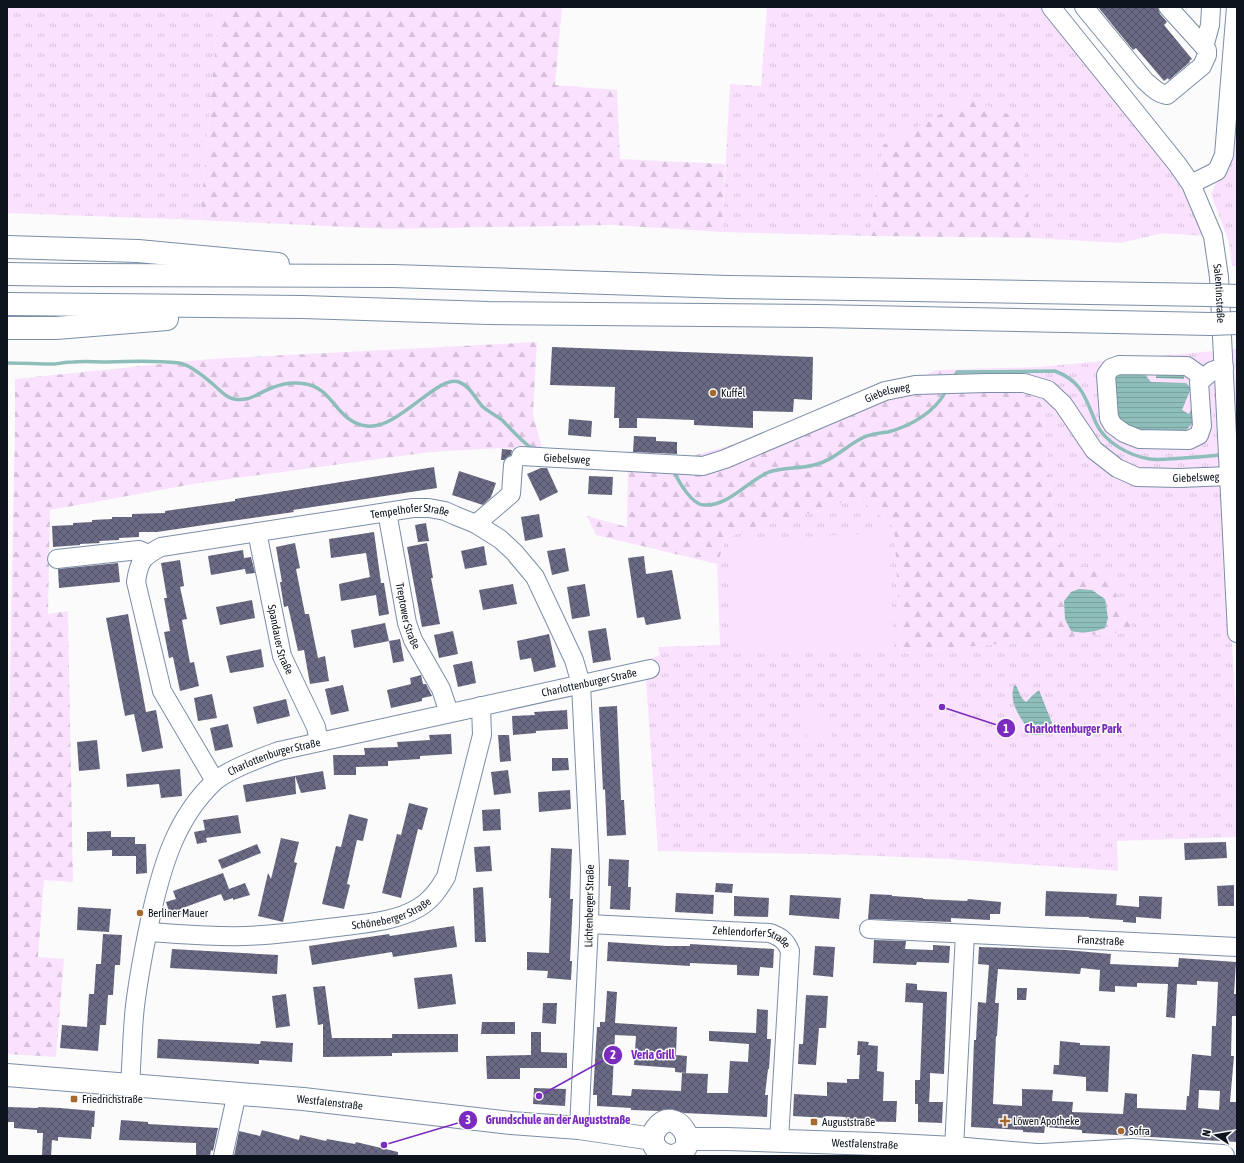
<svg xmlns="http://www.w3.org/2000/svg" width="1244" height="1163" font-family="'Asap Condensed',sans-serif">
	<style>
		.grass { fill: url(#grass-tufts) }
		.forest { fill: url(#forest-firs) }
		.pitch { fill: #fae2ff }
		.water { fill: url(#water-rules) }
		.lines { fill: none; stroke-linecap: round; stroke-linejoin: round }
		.stream { stroke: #8ebeba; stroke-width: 3.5 }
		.building { fill: url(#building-cross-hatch); fill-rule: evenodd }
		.minor-casing { stroke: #7b8ea6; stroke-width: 20 }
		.major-casing { stroke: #7b8ea6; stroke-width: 24 }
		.highway-casing { stroke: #7b8ea6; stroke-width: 24 }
		.minor { stroke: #fff; stroke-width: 18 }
		.major { stroke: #fff; stroke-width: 22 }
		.highway { stroke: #fff; stroke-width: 22 }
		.highway-bridge-casing { stroke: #7b8ea6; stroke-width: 24; stroke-linecap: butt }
		.highway-bridge { stroke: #fff; stroke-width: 22 }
		.poi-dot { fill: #a8692f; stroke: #fbfbfb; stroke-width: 1.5 }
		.labels { text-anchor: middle; stroke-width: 3; stroke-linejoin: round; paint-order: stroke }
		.street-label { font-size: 11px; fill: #0d141d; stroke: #fbfbfb }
		.poi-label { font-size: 11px; fill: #0d141d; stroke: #fbfbfb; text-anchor: start }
		.leader { fill: none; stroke: #7b2cbf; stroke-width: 1.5 }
		.callout-dot { fill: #7b2cbf; stroke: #fbfbfb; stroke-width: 1.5 }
		.mark-label { font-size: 12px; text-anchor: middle; font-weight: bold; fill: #fff }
		.callout-label { font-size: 12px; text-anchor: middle; font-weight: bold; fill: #7b2cbf; stroke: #fbfbfb; stroke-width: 3; stroke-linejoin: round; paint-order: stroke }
	</style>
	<defs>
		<pattern id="grass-tufts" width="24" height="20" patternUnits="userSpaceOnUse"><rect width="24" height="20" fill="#fae2ff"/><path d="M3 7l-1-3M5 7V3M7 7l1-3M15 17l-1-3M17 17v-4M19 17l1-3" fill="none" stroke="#d5c1da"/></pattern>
		<pattern id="forest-firs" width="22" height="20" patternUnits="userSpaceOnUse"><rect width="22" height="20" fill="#fae2ff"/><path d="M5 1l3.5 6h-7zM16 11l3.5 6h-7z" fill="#d5c1da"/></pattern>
		<pattern id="water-rules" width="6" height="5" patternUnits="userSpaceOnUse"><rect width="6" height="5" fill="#8ebeba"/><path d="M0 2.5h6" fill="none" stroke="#79a29f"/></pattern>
		<pattern id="building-cross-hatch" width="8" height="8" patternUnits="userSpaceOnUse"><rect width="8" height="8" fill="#6b6a84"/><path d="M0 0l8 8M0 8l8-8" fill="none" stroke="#56566b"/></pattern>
	</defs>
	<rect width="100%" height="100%" fill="#fbfbfb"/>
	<g class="grass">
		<path d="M7,7H219L200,220L7,213Z"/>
		<path d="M767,7H1041L1160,152L1180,179L1205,236L1163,233L1121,243L1031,238L1019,119L883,145L870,236L722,232L730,84L761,86Z"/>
		<path d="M1237,72V267L1232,266L1229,242L1211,194L1217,181L1227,168Z"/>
		<path d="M1235,349L1237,416V625L1231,626L1237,733V837L1117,841L1118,871L947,859L855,855L658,851L646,680L649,659L660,655L658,647L720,645L717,564L727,537L790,517L819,511L857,497L894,527L901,653L1134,631L1123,612L1108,573L1088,569L1069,562L1055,537L1038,367Z"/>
	</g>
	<g class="forest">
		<path d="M219,7H562L555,85L617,90L620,159L725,164L722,232L613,225L389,229L200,220Z"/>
		<path d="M970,98L1019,119L1031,238L870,236L883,145Z"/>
		<path d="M537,342L533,414L542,448L525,452L519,449L501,448L431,452L199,483L50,510L48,614L68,611L73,882L44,880L38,957L64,959L56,1057L7,1054V824L15,428V379L210,359Z"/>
		<path d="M1235,349H1237V416Z"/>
		<path d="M1038,367L1055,537L1069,562L1088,569L1108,573L1123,612L1134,631L901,653L894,527L857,497L819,511L790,517L727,537L717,564L596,535L587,516L627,527L628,451L692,456L757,438L890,390L937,370Z"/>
	</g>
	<g class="pitch">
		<path d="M889,533L894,652L733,654L730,540Z"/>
		<path d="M817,702L833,738L812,747L796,712Z"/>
	</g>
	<g class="water">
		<path d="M1156,370H1184V379L1156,378Z"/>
		<path d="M1142,371L1151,382L1186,383L1191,388L1182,410L1189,414L1196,400L1195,421L1183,433L1145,436L1118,426L1115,372Z"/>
		<path d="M1079,589L1092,590L1105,599L1108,618L1105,628C1094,632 1083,634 1071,631L1065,619L1064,601L1071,592Z"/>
		<path d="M1015,684C1019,690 1020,698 1026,702L1033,695L1039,690L1052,723L1043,735H1032C1023,720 1006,703 1015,684Z"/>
	</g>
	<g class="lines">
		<g class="stream">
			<path d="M7,363C23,363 39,364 55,364C62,363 67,362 73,362C84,361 96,362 107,362C131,361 155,360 179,363C191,365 206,378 215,386C221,391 226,398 234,399C251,402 259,392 274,387C284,383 296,382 306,384C334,389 336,422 367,426C398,430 438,374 459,382C470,386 475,398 482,406C487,411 496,415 502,420C510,428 524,444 533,449"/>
			<path d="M954,378L957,372L1055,371C1083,382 1085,398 1096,423C1105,443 1130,456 1150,459C1156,460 1163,459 1168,459C1186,458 1203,457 1220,455"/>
			<path d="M674,472C679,482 692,505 704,505C730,506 747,481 769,472C783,467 799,469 814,465C833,461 847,445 864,437C872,434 881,433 888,432C911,426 935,412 946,391"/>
		</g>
	</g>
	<g class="building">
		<path d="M1098,7H1158L1160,14L1167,22L1164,25L1192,59L1189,61L1190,62L1169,80L1168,78L1164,81L1136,48L1133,50Z"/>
		<path d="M552,347L813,357L812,400L794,399L793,412L753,411V428L694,425V420L637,418V428H619V418H614L615,387L550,385Z"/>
		<path d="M569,419L592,421L591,437L568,435Z"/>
		<path d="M634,436L656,437V441L677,442V454L633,452Z"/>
		<path d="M502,449L512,450L511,455L504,460H501Z"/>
		<path d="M434,467L437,488L293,510L294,512L238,520L157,532H139V537L119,538V540L99,541L100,543L80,544V545L53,547L52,526L73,525V523L92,522V520L112,519V517H132V514L165,513V511L235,501V499Z"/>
		<path d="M541,468H547L558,492L540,501L527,474Z"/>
		<path d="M459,471L496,483L491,497L483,505L452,495Z"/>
		<path d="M589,476L613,477L612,495L588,494Z"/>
		<path d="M539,514L543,537L525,541L521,517Z"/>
		<path d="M426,523L429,541L418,542L415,525Z"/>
		<path d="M374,532L381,583H384L389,614L379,616L376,595L341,601L339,584L370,577L366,553L331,558L329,539Z"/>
		<path d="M295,543L300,568L296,569L305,614H309L318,658L325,656L329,681L310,684L304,650L298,651L288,606L284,607L280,582H282L276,547Z"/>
		<path d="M427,543L433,578H431L440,624L422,627L407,547Z"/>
		<path d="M484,546L487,565L465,569L461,551Z"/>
		<path d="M565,548L569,571L552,575L547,551Z"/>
		<path d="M243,550L244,558L251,557L255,573L246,574L245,569L211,575L208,556Z"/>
		<path d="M644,556L646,574L672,570L681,619L646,625L644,617L637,618L628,558Z"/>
		<path d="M180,560L184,586L180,587L187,619L182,620L190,663L194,662L199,686L180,691L173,657L169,658L164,632L170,631L164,598H167L161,563Z"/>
		<path d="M118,563L120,582L59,588L58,569Z"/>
		<path d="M513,584L517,604L483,610L479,590Z"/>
		<path d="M585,584L590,616L572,619L567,587Z"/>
		<path d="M252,600L255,618L220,625L216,607Z"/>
		<path d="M128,614L146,712L156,710L163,748L142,752L134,714L125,716L106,618Z"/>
		<path d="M385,623L389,641L354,648L351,630Z"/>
		<path d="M606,628L611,660L593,663L588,631Z"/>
		<path d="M453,631L458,654L439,658L434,635Z"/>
		<path d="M549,634L556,667L534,672L531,658L520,660L517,641Z"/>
		<path d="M400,639L404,661L393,663L389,641Z"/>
		<path d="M261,649L264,667L230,673L226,656Z"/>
		<path d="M472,661L476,683L458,687L453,665Z"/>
		<path d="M421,675L423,684H426L432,696L422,698V701L391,708L387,690L411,684L410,678Z"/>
		<path d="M343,685L349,711L331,715L325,689Z"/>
		<path d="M212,694L217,718L198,721L194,698Z"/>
		<path d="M286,699L290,716L257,724L253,707Z"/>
		<path d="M617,706L621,800H624L626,835L607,836L605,789L603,790L599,707Z"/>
		<path d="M567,710L568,729L536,731V733L513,735L512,716L535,715L534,712Z"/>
		<path d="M228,724L233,747L215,751L210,728Z"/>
		<path d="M451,734L452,754L420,756V759L388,761V766L356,767V775H334L333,755H365L364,748L398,747L397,742L430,740L429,735Z"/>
		<path d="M498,735H509L511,761L500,762Z"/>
		<path d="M97,740L100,769L79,771L77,742Z"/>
		<path d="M552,758H568L569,770L552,771Z"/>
		<path d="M180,769L182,796L161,798L159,784L127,787L126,774Z"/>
		<path d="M508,770L511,793L494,795L491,772Z"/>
		<path d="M323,771L326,789L301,793L295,776L296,794L246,802L243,785Z"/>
		<path d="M570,790L571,809L539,812L538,792Z"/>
		<path d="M409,803L428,808L422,830L418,829L401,898L382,893L397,834L401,835Z"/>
		<path d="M500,809L501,830L483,831L482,810Z"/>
		<path d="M349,814L368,819L363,841L357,840L347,884L350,885L344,909L322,904L336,846L341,847Z"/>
		<path d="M238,815L241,833L206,838L207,842L197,844L194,832L205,830L203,820Z"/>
		<path d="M111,831V837H135V844H146L147,873L136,874V856H112V850L87,851V832Z"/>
		<path d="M281,838L299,842L294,862L297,863L283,922L258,916L268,873L271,879Z"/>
		<path d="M1226,842L1227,858L1185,860L1184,843Z"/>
		<path d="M257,844L261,853L222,869L218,860Z"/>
		<path d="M490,846L492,871L476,872L474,847Z"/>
		<path d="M551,848L572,849L570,899H573L570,961H572L571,980L547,978L548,971L527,970V952L549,953L551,898H549Z"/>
		<path d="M609,859L629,860L628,887H631L630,910L610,909L611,886H608Z"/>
		<path d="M223,873L229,889L245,883L250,895L233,900V898L224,901L221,894L180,909L182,914L171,918L166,902L176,899L173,891Z"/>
		<path d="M716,883L733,884L732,893L715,892Z"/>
		<path d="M1234,885V906H1218L1217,886Z"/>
		<path d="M483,887L486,942H475L473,888Z"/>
		<path d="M1046,891L1117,894L1116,905L1139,907V896L1162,897L1161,919L1136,917V923L1123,922V920L1089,918V917L1045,916Z"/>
		<path d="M676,893L714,895L713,914L675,912Z"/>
		<path d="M870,894L892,895V896L923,898V899L967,901L968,899L1001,902L1000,914H990V920L951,918V922L868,919Z"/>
		<path d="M790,895L841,898L839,919L789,915Z"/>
		<path d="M734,896L769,898L768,917L734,916Z"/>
		<path d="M78,907L111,909L109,932L77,930Z"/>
		<path d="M454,926L457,947L393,957L392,952L312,965L309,946L389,934L390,936Z"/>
		<path d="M103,934L122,935L120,965H115L113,995H108L106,1025H100L98,1051L60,1048L62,1025L87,1027L89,994H94L96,964H101Z"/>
		<path d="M874,940L906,941L905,949L933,950V945L950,946L949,963L917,962L916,965L873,963Z"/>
		<path d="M608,942L667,946H690V944L774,949L773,968L760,967L759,976L737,975V965L690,963V966L607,961Z"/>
		<path d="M815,946L835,947L833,977L813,975Z"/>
		<path d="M979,947L1066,950L1111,954L1110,964L1178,967L1179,958L1236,962L1234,994H1237V1016H1232L1231,1056H1234L1230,1102H1237V1142L1082,1133V1130L1045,1127L1044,1133L1023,1132V1130L971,1127L974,1040H976L978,1002L986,1003L989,965L978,964ZM1081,968L1100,970L1099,991L1115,992V986L1137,987V983L1168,984L1166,1017L1175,1018L1177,984L1197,985V981L1218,982L1216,1026H1212L1211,1056L1192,1054L1189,1096H1187L1186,1110L1137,1108V1094L1125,1093L1123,1114L1072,1112L1073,1102L1052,1101L1053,1090L1022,1089V1106L993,1104L996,1036H997L999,1003H995L998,969L1080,974ZM1199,1090L1220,1091L1219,1110L1198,1108Z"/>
		<path d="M172,949L278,955L277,974L170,968Z"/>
		<path d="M452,974L456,1004L418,1009L414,978Z"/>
		<path d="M906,983L917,984V990L947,992L944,1074L930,1073V1086L929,1102H943L942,1123L918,1122V1104H915V1080H920L923,1003L905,1002Z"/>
		<path d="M325,986L332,1038H392V1034H458V1052L392,1053V1056L323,1057V1024L318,1025L313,987Z"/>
		<path d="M1017,988H1027L1026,1000H1017Z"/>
		<path d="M607,991L617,992L615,1023L677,1027L676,1055L687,1056L686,1073L675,1072V1068L634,1065L636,1036L615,1035L612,1095L631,1096L632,1089L681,1091L682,1073L708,1074L707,1093H728L730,1061L748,1062L749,1044L709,1041V1031L756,1033L757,1009L768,1010L767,1039H771L769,1069H768L765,1095H768L767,1117L684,1113L670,1109L659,1111L631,1110V1108L597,1106V1095H593L597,1027H600V1022H605Z"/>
		<path d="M286,994L290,1026L276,1028L272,996Z"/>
		<path d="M806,995L828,996L826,1028H819L816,1065L798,1064L799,1044H803Z"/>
		<path d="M543,1003H557L556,1024L542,1023Z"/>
		<path d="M482,1022H515V1034H481Z"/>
		<path d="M531,1032H541V1052L567,1053V1068H520V1079H487L486,1056L531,1055Z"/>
		<path d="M158,1039L260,1044L261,1041L293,1043L292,1062L259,1060V1064L157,1058Z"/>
		<path d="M858,1041L869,1042L868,1045L878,1046L877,1071L884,1072L883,1101H897L896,1122L845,1121L846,1117L826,1116L825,1118L793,1116L794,1094L827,1096V1082L847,1083V1079H859L860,1055H857Z"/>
		<path d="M1060,1041L1080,1043V1045L1110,1046L1108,1092L1086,1091V1077L1053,1074L1054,1065H1059Z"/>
		<path d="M534,1088L566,1089L565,1106L533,1104Z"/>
		<path d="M7,1107L38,1108V1107L60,1108L95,1111L94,1127H92L91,1139L58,1137V1141L52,1140L51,1156H42L43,1133H37V1130L14,1128V1122H7Z"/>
		<path d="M121,1120L148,1122V1124L218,1128L213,1151L211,1150L210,1156H196V1143L119,1140Z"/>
		<path d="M262,1130L299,1140L300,1135L326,1141L327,1139L355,1144L356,1142L398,1152V1156H234L239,1131L260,1136Z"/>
	</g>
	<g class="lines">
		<g class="minor-casing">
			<g id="minor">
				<path id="s1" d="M1051,7L1177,164L1191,184L1213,236L1219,277L1237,633"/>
				<path d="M1084,7L1145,81C1152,87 1158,94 1167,95L1202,66L1207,55V50L1168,7"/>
				<path d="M1204,47L1210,25L1211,7"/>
				<path d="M1191,184L1217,171L1224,155L1236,7"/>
				<path d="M1204,378L1199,382L1202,426L1199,435L1189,440L1139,439L1124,433L1113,425L1109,418L1106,375L1111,368L1119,365L1187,366L1204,378L1212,371L1224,367"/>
				<path id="s2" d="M521,456L703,466L725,459L885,391L915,385L987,383H1024L1048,390L1063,404L1094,450L1117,468L1137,477L1179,478L1230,476"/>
				<path id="s3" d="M387,512L407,623L413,640L441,689L449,713"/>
				<path d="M476,524L511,494L513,465"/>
				<path id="s4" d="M257,532L282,656L316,727L319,742"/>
				<path d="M57,559L139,550L148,554"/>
				<path id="s5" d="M215,781L162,691L136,582C139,561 142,557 161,547L413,508H429L445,511L456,516L476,524L500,539L514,552L535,577L574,660L581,684L590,869L589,924L579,1128"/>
				<path id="s6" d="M589,924L770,933C781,937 786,941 790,951L779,1140"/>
				<path id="s7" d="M869,929L1237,947"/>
				<path id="s8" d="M148,932C180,934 212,937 245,936C278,935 312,930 345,926C370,923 396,921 418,908C431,901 439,889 446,877L482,735L481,706"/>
				<path id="s9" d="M130,1085C132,1059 132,1032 135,1006C139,974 145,943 152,911C163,863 177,817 214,782C229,769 260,758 279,751L650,669"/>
				<path d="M954,1148L965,934"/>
				<path d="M223,1156L237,1093"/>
			</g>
		</g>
		<g class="major-casing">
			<g id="major">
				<path id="s10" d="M7,1075L303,1099L511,1123L579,1128L653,1139"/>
				<path id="s11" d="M687,1139H727L876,1144L954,1148L1048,1156"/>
				<path d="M1042,1155L1131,1150L1223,1156"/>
				<path d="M670,1156C657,1154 647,1141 656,1129C675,1102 706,1150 672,1156"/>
			</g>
		</g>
		<g class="highway-casing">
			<g id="highway">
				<path d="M7,247L138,251L278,264"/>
				<path d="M7,274L76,275L393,276L728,287L1209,295"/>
				<path d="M7,304L303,307L488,313L817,316L1211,324"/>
				<path d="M7,328H56L167,319"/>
			</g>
		</g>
		<use href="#minor" class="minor"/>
		<use href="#major" class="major"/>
		<use href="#highway" class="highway"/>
		<g class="highway-bridge-casing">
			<g id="highway-bridge">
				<path d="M1209,295L1237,296"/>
				<path d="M1211,324L1237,323"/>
			</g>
		</g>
		<use href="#highway-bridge" class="highway-bridge"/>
	</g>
	<g class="poi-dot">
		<circle cx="713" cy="393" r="4"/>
		<circle cx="140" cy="913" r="4"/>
		<rect x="70" y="1095" width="8" height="8" rx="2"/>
		<path d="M1003 1115h4v4h4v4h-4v4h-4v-4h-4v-4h4z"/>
		<rect x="810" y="1118" width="8" height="8" rx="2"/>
		<circle cx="1121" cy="1131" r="4"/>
	</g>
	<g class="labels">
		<g class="street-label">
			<text dy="4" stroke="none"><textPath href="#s1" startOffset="340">Salentinstraße</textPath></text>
			<text dy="4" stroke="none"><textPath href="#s2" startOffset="381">Giebelsweg</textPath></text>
			<text dy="4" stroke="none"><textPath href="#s2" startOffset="46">Giebelsweg</textPath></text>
			<text dy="4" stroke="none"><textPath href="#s2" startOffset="730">Giebelsweg</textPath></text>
			<text dy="4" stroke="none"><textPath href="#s5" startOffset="514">Tempelhofer Straße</textPath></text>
			<text dy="4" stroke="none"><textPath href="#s3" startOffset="106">Treptower Straße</textPath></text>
			<text dy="4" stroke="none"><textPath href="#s4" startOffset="110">Spandauer Straße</textPath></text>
			<text dy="4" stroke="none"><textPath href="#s9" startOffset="711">Charlottenburger Straße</textPath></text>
			<text dy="4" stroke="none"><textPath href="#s9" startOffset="387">Charlottenburger Straße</textPath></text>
			<text transform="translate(589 906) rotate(-89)" y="4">Lichtenberger Straße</text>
			<text dy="4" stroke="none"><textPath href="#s8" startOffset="246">Schöneberger Straße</textPath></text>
			<text dy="4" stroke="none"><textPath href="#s7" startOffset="232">Franzstraße</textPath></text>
			<text dy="4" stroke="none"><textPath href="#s6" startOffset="164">Zehlendorfer Straße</textPath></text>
			<text dy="4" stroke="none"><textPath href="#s10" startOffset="324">Westfalenstraße</textPath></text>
			<text dy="4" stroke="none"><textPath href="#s11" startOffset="178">Westfalenstraße</textPath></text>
		</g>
		<g class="poi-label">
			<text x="721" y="397">Kuffel</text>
			<text x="148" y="917">Berliner Mauer</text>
			<text x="82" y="1103">Friedrichstraße</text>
			<text x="1013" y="1125">Löwen Apotheke</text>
			<text x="822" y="1126">Auguststraße</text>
			<text x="1129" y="1135">Sofra</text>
		</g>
	</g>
	<path class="leader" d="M942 707L1006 728M539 1096L613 1055M384 1145L468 1120"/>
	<g class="callout-dot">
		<circle cx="942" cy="707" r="4"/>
		<circle cx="539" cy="1096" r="4"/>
		<circle cx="384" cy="1145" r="4"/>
		<circle cx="1006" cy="728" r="10"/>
		<circle cx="613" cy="1055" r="10"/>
		<circle cx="468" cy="1120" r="10"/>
	</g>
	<g class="mark-label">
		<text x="1006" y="733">1</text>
		<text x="613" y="1059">2</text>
		<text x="468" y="1124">3</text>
	</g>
	<g class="callout-label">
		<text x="1073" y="733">Charlottenburger Park</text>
		<text x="653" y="1059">Veria Grill</text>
		<text x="558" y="1124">Grundschule an der Auguststraße</text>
	</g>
	<rect width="1244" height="1163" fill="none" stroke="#0d141d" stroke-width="16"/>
	<g transform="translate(1216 1135) rotate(282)" stroke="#fbfbfb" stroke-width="3" paint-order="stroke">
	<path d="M0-3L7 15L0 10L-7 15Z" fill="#0d141d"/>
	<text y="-6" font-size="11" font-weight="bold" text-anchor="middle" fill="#0d141d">N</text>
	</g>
</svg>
